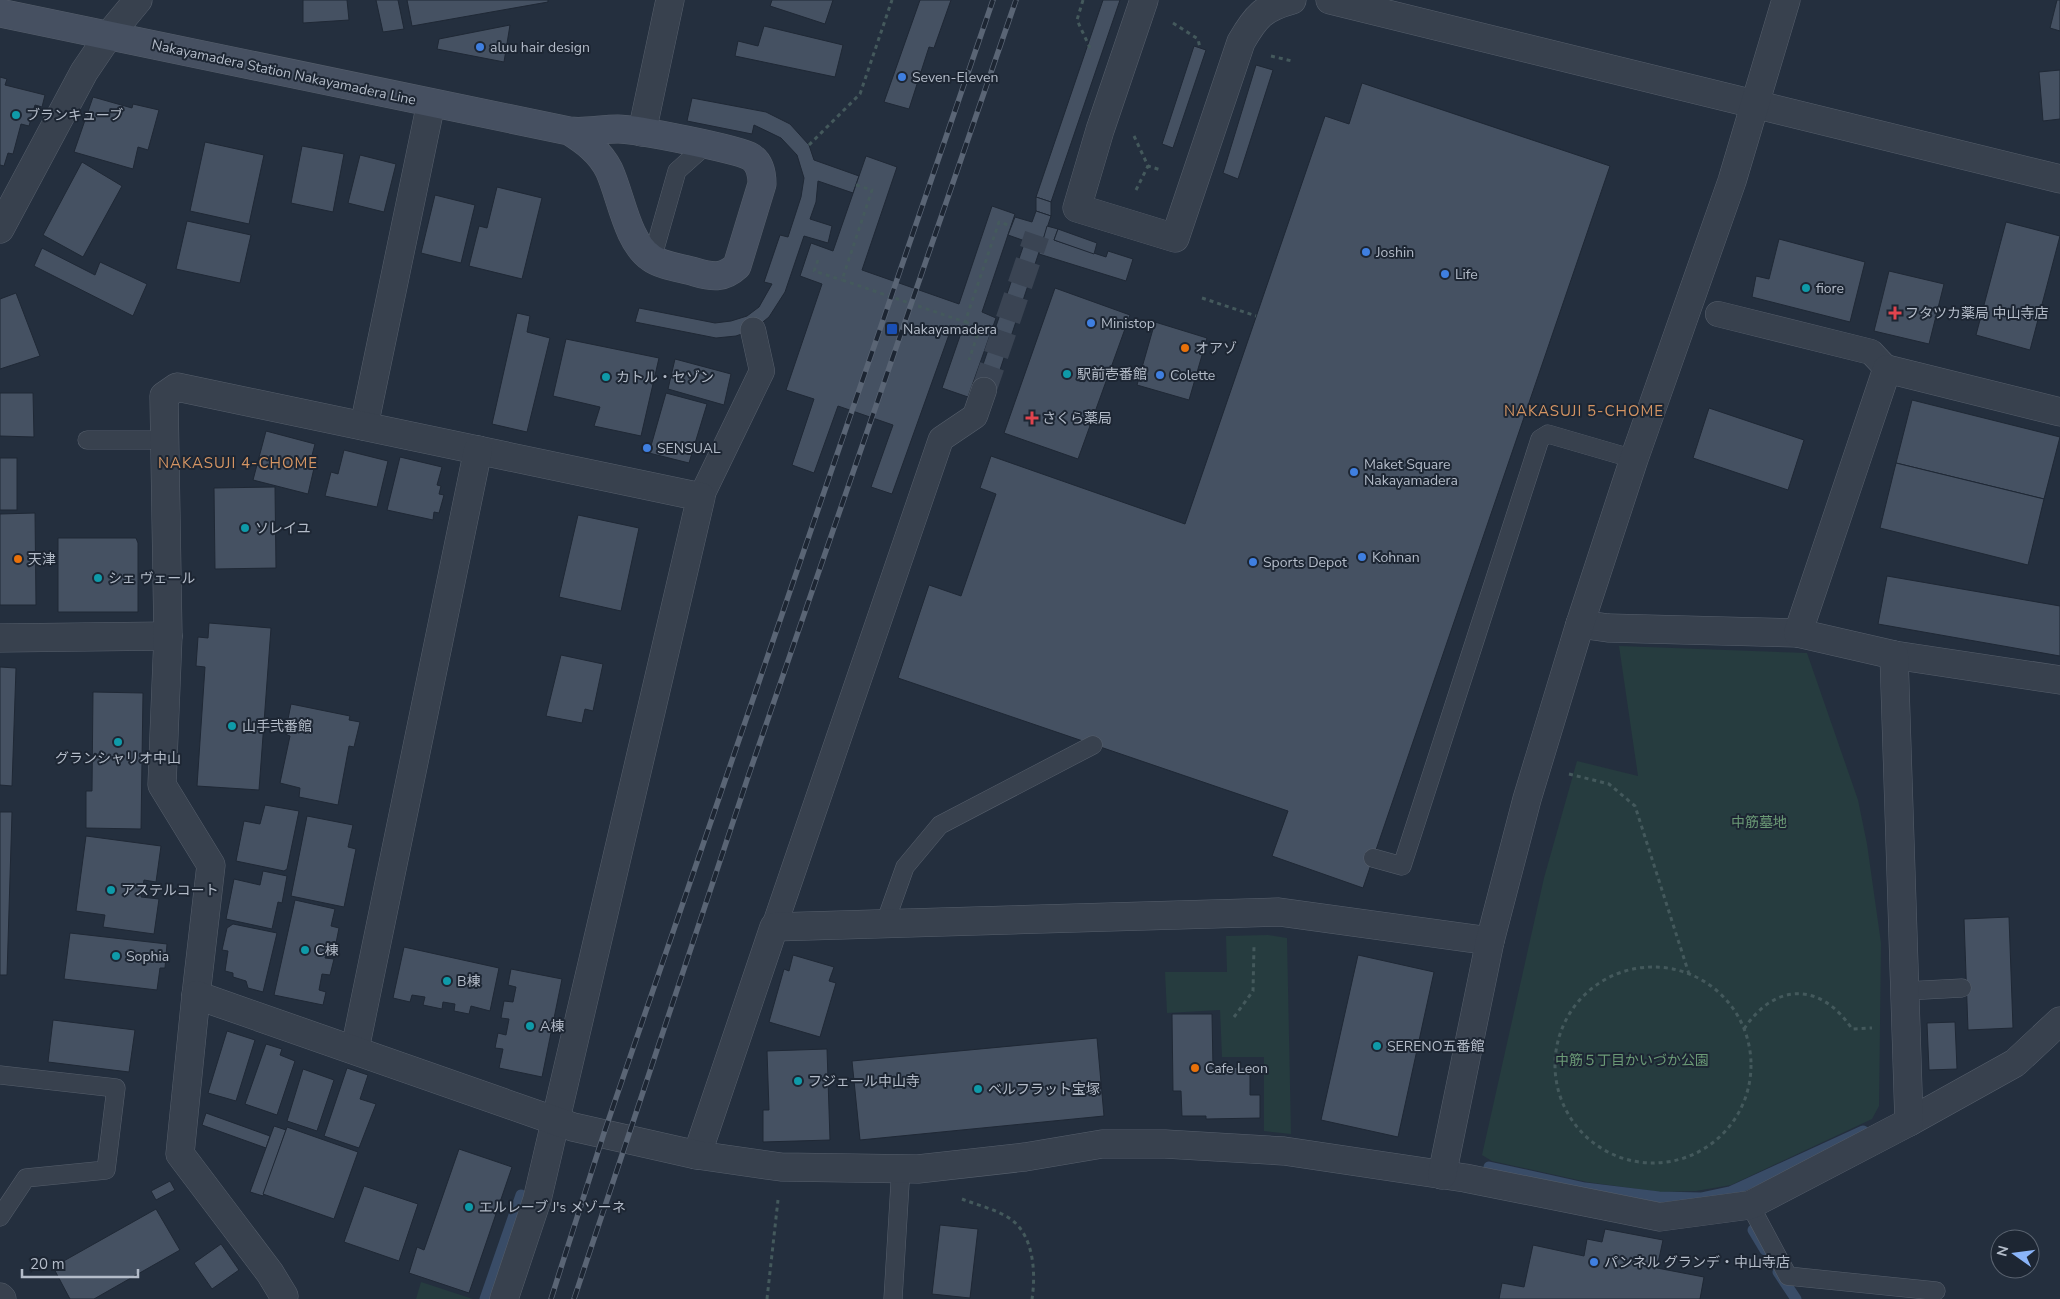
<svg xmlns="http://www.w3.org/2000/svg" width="2060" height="1299" font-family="'Nunito Sans','Noto Sans JP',sans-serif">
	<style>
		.green { fill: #263c3f }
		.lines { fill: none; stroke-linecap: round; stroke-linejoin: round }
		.stream { stroke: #394c67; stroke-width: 11 }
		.building { fill: #455162; stroke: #1f2835 }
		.pedestrian-tunnel { stroke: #3a4453; stroke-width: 25; stroke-dasharray: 25 12; stroke-linecap: butt }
		.service-casing { stroke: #565f6c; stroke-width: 19 }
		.pedestrian-casing { stroke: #565f6c; stroke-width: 26 }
		.minor-casing { stroke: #565f6c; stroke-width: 29 }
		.tertiary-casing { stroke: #565f6c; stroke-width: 29 }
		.secondary-casing { stroke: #565f6c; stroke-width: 29 }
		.path { stroke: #44595c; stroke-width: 3; stroke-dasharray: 4 4; stroke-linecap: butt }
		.service { stroke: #38414e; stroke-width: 18 }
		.pedestrian { stroke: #38414e; stroke-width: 25 }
		.minor { stroke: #38414e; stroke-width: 28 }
		.tertiary { stroke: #38414e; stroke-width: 28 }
		.secondary { stroke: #465061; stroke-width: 28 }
		.rail-casing { stroke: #5a6575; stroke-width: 5.5 }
		.rail { stroke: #1d2633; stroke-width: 4; stroke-dasharray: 11; stroke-linecap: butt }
		.shop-dot { fill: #3f7fe0; stroke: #1d2633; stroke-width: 2 }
		.culture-dot { fill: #0f9aa8; stroke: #1d2633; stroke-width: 2 }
		.health-dot { fill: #e0444e; stroke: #1d2633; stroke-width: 2 }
		.transit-dot { fill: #1a4fb4; stroke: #1d2633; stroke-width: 2 }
		.food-dot { fill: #e8710a; stroke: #1d2633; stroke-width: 2 }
		.labels { text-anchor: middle; stroke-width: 4; stroke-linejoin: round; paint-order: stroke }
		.poi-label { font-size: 14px; fill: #b4bcc9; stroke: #1d2633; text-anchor: start }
		.street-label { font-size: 14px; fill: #b4bcc9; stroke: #1d2633 }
		.park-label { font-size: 14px; fill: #6b9a76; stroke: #1d2633 }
		.neighbourhood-label { font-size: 15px; letter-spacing: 1px; fill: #d59563; stroke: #1d2633 }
	</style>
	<rect width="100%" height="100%" fill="#242f3e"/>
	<g class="green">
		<path d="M1619,646L1807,653L1858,800L1867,844L1881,943L1879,1106L1872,1119L1731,1185L1696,1191L1660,1192L1587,1182L1492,1161L1482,1155L1544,878L1577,761L1638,776Z"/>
		<path d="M1268,935L1287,938L1291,1134L1264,1131V1057H1222L1220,1010L1167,1013L1165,972H1227L1226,936Z"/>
		<path d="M421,1282L473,1299H416Z"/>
	</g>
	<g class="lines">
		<g class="stream">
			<path d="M1489,1167L1585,1188L1659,1197L1702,1198L1730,1192L1863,1131"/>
			<path d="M1753,1230L1765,1250"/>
			<path d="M1778,1272L1796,1299"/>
			<path d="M485,1299L521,1195"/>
		</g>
	</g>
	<g class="building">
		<path d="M303,0H347L349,20L303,23Z"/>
		<path d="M376,0H398L404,29L383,32Z"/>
		<path d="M407,0H548V2L412,26Z"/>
		<path d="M772,0H833L825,24L770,6Z"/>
		<path d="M920,0H951L934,48L929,47L909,109L884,102Z"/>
		<path d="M1103,0H1120L1051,202L1036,197Z"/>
		<path d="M2057,0H2060V31L2050,28Z"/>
		<path d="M510,25L504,62L437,49L439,39Z"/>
		<path d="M764,26L843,45L835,77L735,56L738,41L758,46Z"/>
		<path d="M1194,46L1206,50L1173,148L1162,144Z"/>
		<path d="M1256,65L1273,70L1238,179L1223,173Z"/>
		<path d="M2060,70V119L2043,121L2039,72Z"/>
		<path d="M0,77L7,79L5,85L45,95L42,107L35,105L29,126L21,124L13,154L8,153L4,166L0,165Z"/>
		<path d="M1362,83L1610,166L1363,888L1272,856L1288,811L898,678L929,585L961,596L996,494L980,488L991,456L1185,524L1325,116L1349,124Z"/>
		<path d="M93,97L132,108L133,104L159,110L148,150L138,147L133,169L74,152Z"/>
		<path d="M692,98L766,112L790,124L809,145L814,160L859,176L853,193L818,181L816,202L810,219L832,226L828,243L804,236L785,292L769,317L753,330L736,336L716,338L635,322L639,308L715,323L731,321L747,316L759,307L772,284L764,282L780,235L788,237L801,197L804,178L797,155L781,138L754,125L752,134L687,121Z"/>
		<path d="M205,142L264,155L249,224L190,211Z"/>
		<path d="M302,146L344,154L333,212L291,203Z"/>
		<path d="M360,155L396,164L384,212L348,203Z"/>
		<path d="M866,156L897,167L862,270L959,304L992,206L1015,214L982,312L996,318L968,397L942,388L961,333L951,329L892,494L871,487L893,425L838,406L814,473L792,465L814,399L786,390L822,284L800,276L811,243L833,251Z"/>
		<path d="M82,162L122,186L83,257L43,235Z"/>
		<path d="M497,187L542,198L522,279L469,266L479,226L487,228Z"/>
		<path d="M435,195L475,205L461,263L421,253Z"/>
		<path d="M1036,197L1051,202V216L1036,211Z"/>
		<path d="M1036,211L1051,216L992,394L975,388L1025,241L1008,235L1015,217L1032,222Z"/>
		<path d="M187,221L251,235L240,283L176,269Z"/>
		<path d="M2006,222L2060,236L2030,350L1976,335Z"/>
		<path d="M1047,226L1058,229L1054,240L1106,257L1108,251L1133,259L1126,281L1039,254Z"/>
		<path d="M1058,229L1097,243L1094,254L1054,240Z"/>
		<path d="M1779,239L1865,262L1850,322L1752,297L1756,276L1769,279Z"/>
		<path d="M42,248L95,275L100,262L147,284L133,316L34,266Z"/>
		<path d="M1889,271L1944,284L1929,344L1874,331Z"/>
		<path d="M1055,288L1130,315L1078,459L1004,433Z"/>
		<path d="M16,293L40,356L0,369V299Z"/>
		<path d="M517,313L530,316L527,332L550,338L527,432L492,424Z"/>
		<path d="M1155,322L1207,338L1189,400L1137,385Z"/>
		<path d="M566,339L659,358L641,436L594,426L600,407L553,396Z"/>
		<path d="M675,359L731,374L724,405L668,389Z"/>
		<path d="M0,393H33L34,437L0,436Z"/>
		<path d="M666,393L707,404L689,463L649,453Z"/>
		<path d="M1912,400L2060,437L2044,499L1896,463Z"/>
		<path d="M1709,408L1804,440L1788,490L1693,458Z"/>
		<path d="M266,431L315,444L310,463L315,464L308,494L253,480Z"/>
		<path d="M344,450L388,461L377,507L325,496L331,472L338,474Z"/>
		<path d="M400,457L442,467L437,485L441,486L439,494L444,495L439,513L434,512L433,520L387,510Z"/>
		<rect x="0" y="458" width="17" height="52"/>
		<path d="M1896,463L2044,499L2028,565L1880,528Z"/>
		<path d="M275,487L276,568L215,569L214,488Z"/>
		<path d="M35,513L36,605H0V514Z"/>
		<path d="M578,515L639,528L621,611L559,597Z"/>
		<path d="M58,538H136L138,543V612H58Z"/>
		<path d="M1887,576L2060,606V656L1878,624Z"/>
		<path d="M209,623L271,628L259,790L197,786L205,667L196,666L198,637L208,638Z"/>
		<path d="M561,655L603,664L593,711L585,709L582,723L546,716Z"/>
		<path d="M0,667L16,668L12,786L0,785Z"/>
		<path d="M93,692L143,693L141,829L86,828V791H92Z"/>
		<path d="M291,704L350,716L349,720L360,722L354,747L349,746L338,805L299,797L300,788L280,783L290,736L285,734Z"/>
		<path d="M265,805L299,811L287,869L284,871L236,861L244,821L260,824Z"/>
		<path d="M0,812H12L7,975H0Z"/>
		<path d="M307,816L353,825L348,847L356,849L344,907L291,896Z"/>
		<path d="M86,836L161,846L156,882L144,880L141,897L159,899L154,934L103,927L105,915L76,911Z"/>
		<path d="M263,871L287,876L282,903L278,902L272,929L226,919L234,879L260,885Z"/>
		<path d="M295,900L335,909L331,926L339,928L336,943L329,942L325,958L334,959L330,975L322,974L319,990L326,992L323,1005L274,995Z"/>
		<path d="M2009,917L2013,1028L1968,1030L1964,919Z"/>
		<path d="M233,924L277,933L263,992L248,988L246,981L233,977V973L225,971L228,951L222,950L227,928Z"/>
		<path d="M70,933L167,944L165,968H160L157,990L64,979Z"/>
		<path d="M404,947L499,968L490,1011L471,1006L469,1014L454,1011L455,1004L443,1002L442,1009L423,1005L425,997L412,995L410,1002L393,998Z"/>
		<path d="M793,955L834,967L829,981L836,983L820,1037L769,1022L784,969L789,971Z"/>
		<path d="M1358,955L1434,972L1398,1137L1321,1120Z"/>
		<path d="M511,969L562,979L542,1077L499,1068L503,1049L495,1048L498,1033L506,1035L509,1019L501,1018L504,1001L513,1002L516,987L508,985Z"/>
		<path d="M1172,1014H1212L1213,1068L1250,1067V1095H1260V1118L1206,1119V1116H1182L1181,1091H1173Z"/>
		<path d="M53,1020L135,1030L129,1072L48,1062Z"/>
		<path d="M1955,1022L1957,1069L1929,1070L1927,1023Z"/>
		<path d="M227,1031L255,1040L236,1101L208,1093Z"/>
		<path d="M1097,1038L1104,1116L860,1140L852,1061Z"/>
		<path d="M266,1044L282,1049L280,1055L295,1061L277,1115L245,1104Z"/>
		<path d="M827,1049L830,1140L763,1142V1110H769L767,1051Z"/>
		<path d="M347,1068L368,1075L360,1099L376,1104L359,1148L324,1136Z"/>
		<path d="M303,1069L334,1080L317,1131L287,1121Z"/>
		<path d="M206,1113L270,1136L266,1148L202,1125Z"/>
		<path d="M274,1126L286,1130L263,1196L250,1192Z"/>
		<path d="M287,1127L358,1152L334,1219L263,1194Z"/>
		<path d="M459,1149L512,1167L469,1293L409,1273L417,1247L424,1250Z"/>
		<path d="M170,1181L175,1190L156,1200L151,1191Z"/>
		<path d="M364,1186L418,1204L399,1261L344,1242Z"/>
		<path d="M156,1209L180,1250L94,1299H70L53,1267Z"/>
		<path d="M940,1225L978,1229L970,1298L932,1294Z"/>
		<path d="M1605,1229L1663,1240L1657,1268L1704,1277L1700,1299H1499L1502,1283L1524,1287L1533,1245L1584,1256L1587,1239L1602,1242Z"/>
		<path d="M221,1244L239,1270L212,1289L194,1263Z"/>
	</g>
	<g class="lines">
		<path class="pedestrian-tunnel" d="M984,390L1037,235"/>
		<g class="service-casing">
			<g id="service">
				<path d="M652,259L677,171L706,145"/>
				<path d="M87,440H164"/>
				<path d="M1373,858L1402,866L1540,439L1548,434L1634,459"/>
				<path d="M885,923L905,867L940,825L1093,745"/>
				<path d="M1905,991L1962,988"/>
				<path d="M0,1075L116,1088L106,1170L26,1178L0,1217"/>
				<path d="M1750,1205L1788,1276L1936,1291"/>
				<path d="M893,1299L901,1167"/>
			</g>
		</g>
		<g class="pedestrian-casing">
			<g id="pedestrian">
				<path d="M1718,314L1871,352L1887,369"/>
				<path d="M701,497L762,371L753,330"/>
				<path d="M774,927L941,439L975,416L984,390"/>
			</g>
		</g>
		<g class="minor-casing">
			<g id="minor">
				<path d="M1144,0L1100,130L1077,208L1175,238L1241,42C1256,16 1263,8 1292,0"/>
				<path d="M642,132L670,0"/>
				<path d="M0,229L84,72L109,35L138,0"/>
				<path d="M364,426L431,103"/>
				<path d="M1580,624L1608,628L1798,633"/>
				<path d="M0,638L168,636"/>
				<path d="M1894,655L2060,680"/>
				<path d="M196,995L211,865L162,785L168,636L164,396L177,387L701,497L537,1200L504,1299"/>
				<path d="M355,1049L478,450"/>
				<path d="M1909,1122L2015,1063L2060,1021"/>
				<path d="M697,1155L774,927L1279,912L1490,941"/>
				<path d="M284,1296L270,1273L180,1154L196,995L573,1127L697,1155L781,1167L918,1169L1025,1157L1102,1144H1165L1284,1151L1465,1178L1660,1217L1750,1205L1909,1122L1894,655L1798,633L1887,369L2060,412"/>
			</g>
		</g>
		<g class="tertiary-casing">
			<g id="tertiary">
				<path d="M1330,0L2060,179"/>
				<path d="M1442,1175L1490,941L1527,799L1580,624L1634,459L1732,181L1786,0"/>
				<path d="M0,1297L2,1299"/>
			</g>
		</g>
		<g class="secondary-casing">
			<path id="secondary" d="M0,13L569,131C586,133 601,129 618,129C635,129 738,149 751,157C760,163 762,173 762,184L737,266C723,279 712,277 695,272C682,268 662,266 651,258C627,242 621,196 609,170C600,152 585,141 569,131"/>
		</g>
		<g class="path">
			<path d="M1083,0L1077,20L1090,48"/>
			<path d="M1173,23L1198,39L1200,48"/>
			<path d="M1271,56L1292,61"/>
			<path d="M1134,136L1148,166L1161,170"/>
			<path d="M809,145L860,94L892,0"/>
			<path d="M856,185L872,190L842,280L965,322L999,222L1011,226"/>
			<path d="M1136,190L1148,166"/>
			<path d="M818,260L814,271L842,280"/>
			<path d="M1202,298L1256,316"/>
			<path d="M965,322L980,327L969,360"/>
			<path d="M1528,406L1535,408"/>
			<path d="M1569,774L1609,784L1635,806L1689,974"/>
			<circle cx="1653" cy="1065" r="98"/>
			<path d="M1234,1017L1253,991L1254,946"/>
			<path d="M1744,1029C1775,982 1821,982 1852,1029L1872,1028"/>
			<path d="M962,1199C977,1205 995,1209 1009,1218C1034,1234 1036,1273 1032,1299"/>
			<path d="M767,1299L778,1200"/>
		</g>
		<use href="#service" class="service"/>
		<use href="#pedestrian" class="pedestrian"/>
		<use href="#minor" class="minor"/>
		<use href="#tertiary" class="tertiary"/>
		<use href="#secondary" class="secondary"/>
		<g class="rail-casing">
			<g id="rail">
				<path d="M551,1299L604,1133L993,0"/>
				<path d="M574,1299L749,774L1016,0"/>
			</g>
		</g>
		<use href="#rail" class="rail"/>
	</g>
	<g class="shop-dot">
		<circle cx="480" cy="47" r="5"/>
		<circle cx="902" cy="77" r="5"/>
		<circle cx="1366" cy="252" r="5"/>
		<circle cx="1445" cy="274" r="5"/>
		<circle cx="1091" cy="323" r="5"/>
		<circle cx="1160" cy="375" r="5"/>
		<circle cx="647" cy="448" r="5"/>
		<circle cx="1354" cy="472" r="5"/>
		<circle cx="1362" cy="557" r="5"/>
		<circle cx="1253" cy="562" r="5"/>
		<circle cx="1594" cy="1262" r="5"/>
	</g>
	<g class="culture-dot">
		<circle cx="16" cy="115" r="5"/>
		<circle cx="1806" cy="288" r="5"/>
		<circle cx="1067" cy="374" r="5"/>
		<circle cx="606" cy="377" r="5"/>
		<circle cx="245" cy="528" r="5"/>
		<circle cx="98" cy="578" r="5"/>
		<circle cx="232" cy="726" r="5"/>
		<circle cx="118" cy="742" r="5"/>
		<circle cx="111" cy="890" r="5"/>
		<circle cx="305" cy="950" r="5"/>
		<circle cx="116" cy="956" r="5"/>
		<circle cx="447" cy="981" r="5"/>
		<circle cx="530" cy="1026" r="5"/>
		<circle cx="1377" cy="1046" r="5"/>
		<circle cx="798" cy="1081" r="5"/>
		<circle cx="978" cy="1089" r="5"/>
		<circle cx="469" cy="1207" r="5"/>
	</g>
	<g class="health-dot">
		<path d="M1892.5 305.5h5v5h5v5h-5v5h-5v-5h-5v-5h5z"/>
		<path d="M1029.5 410.5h5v5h5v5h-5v5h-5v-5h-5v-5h5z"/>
	</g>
	<rect class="transit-dot" x="886" y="323" width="12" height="12" rx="2.5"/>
	<g class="food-dot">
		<circle cx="1185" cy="348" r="5"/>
		<circle cx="18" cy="559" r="5"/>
		<circle cx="1195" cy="1068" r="5"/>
	</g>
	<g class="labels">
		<g class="poi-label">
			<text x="490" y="52">aluu hair design</text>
			<text x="912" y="82">Seven-Eleven</text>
			<text x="26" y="120">ブランキューブ</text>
			<text x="1376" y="257">Joshin</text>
			<text x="1455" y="279">Life</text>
			<text x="1816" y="293">fiore</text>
			<text x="1905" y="318">フタツカ薬局 中山寺店</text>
			<text x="1101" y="328">Ministop</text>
			<text x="903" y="334">Nakayamadera</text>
			<text x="1195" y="353">オアゾ</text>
			<text x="1077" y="379">駅前壱番館</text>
			<text x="1170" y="380">Colette</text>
			<text x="616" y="382">カトル・セゾン</text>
			<text x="1042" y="423">さくら薬局</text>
			<text x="657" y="453">SENSUAL</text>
			<text x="1364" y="469">Maket Square<tspan x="1364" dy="16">Nakayamadera</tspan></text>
			<text x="255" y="533">ソレイユ</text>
			<text x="1372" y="562">Kohnan</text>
			<text x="28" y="564">天津</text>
			<text x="1263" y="567">Sports Depot</text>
			<text x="108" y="583">シェ ヴェール</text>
			<text x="242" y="731">山手弐番館</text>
			<text x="118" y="763" text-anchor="middle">グランシャリオ中山</text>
			<text x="121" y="895">アステルコート</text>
			<text x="315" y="955">C棟</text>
			<text x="126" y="961">Sophia</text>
			<text x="457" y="986">B棟</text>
			<text x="540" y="1031">A棟</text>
			<text x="1387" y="1051">SERENO五番館</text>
			<text x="1205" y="1073">Cafe Leon</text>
			<text x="808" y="1086">フジェール中山寺</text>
			<text x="988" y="1094">ベルフラット宝塚</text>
			<text x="479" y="1212">エルレーブ J's メゾーネ</text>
			<text x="1604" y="1267">パンネル グランデ・中山寺店</text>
		</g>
		<g class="street-label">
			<text transform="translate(284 72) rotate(12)" y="5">Nakayamadera Station Nakayamadera Line</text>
		</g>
		<g class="park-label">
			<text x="1759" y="827">中筋墓地</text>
			<text x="1632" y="1065">中筋５丁目かいづか公園</text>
		</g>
		<g class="neighbourhood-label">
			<text x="1584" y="416">NAKASUJI 5-CHOME</text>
			<text x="238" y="468">NAKASUJI 4-CHOME</text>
		</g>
	</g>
	<g transform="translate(2015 1254) rotate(284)"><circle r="24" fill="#1d2633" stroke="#59626f"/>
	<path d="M0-4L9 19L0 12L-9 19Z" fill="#8ab4f8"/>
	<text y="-8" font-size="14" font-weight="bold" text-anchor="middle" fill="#b4bcc9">N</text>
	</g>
	<path d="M22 1269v8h116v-8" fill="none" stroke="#b4bcc9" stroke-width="2.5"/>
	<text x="30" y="1269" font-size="15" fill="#b4bcc9" stroke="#1d2633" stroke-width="4" paint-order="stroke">20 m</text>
</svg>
